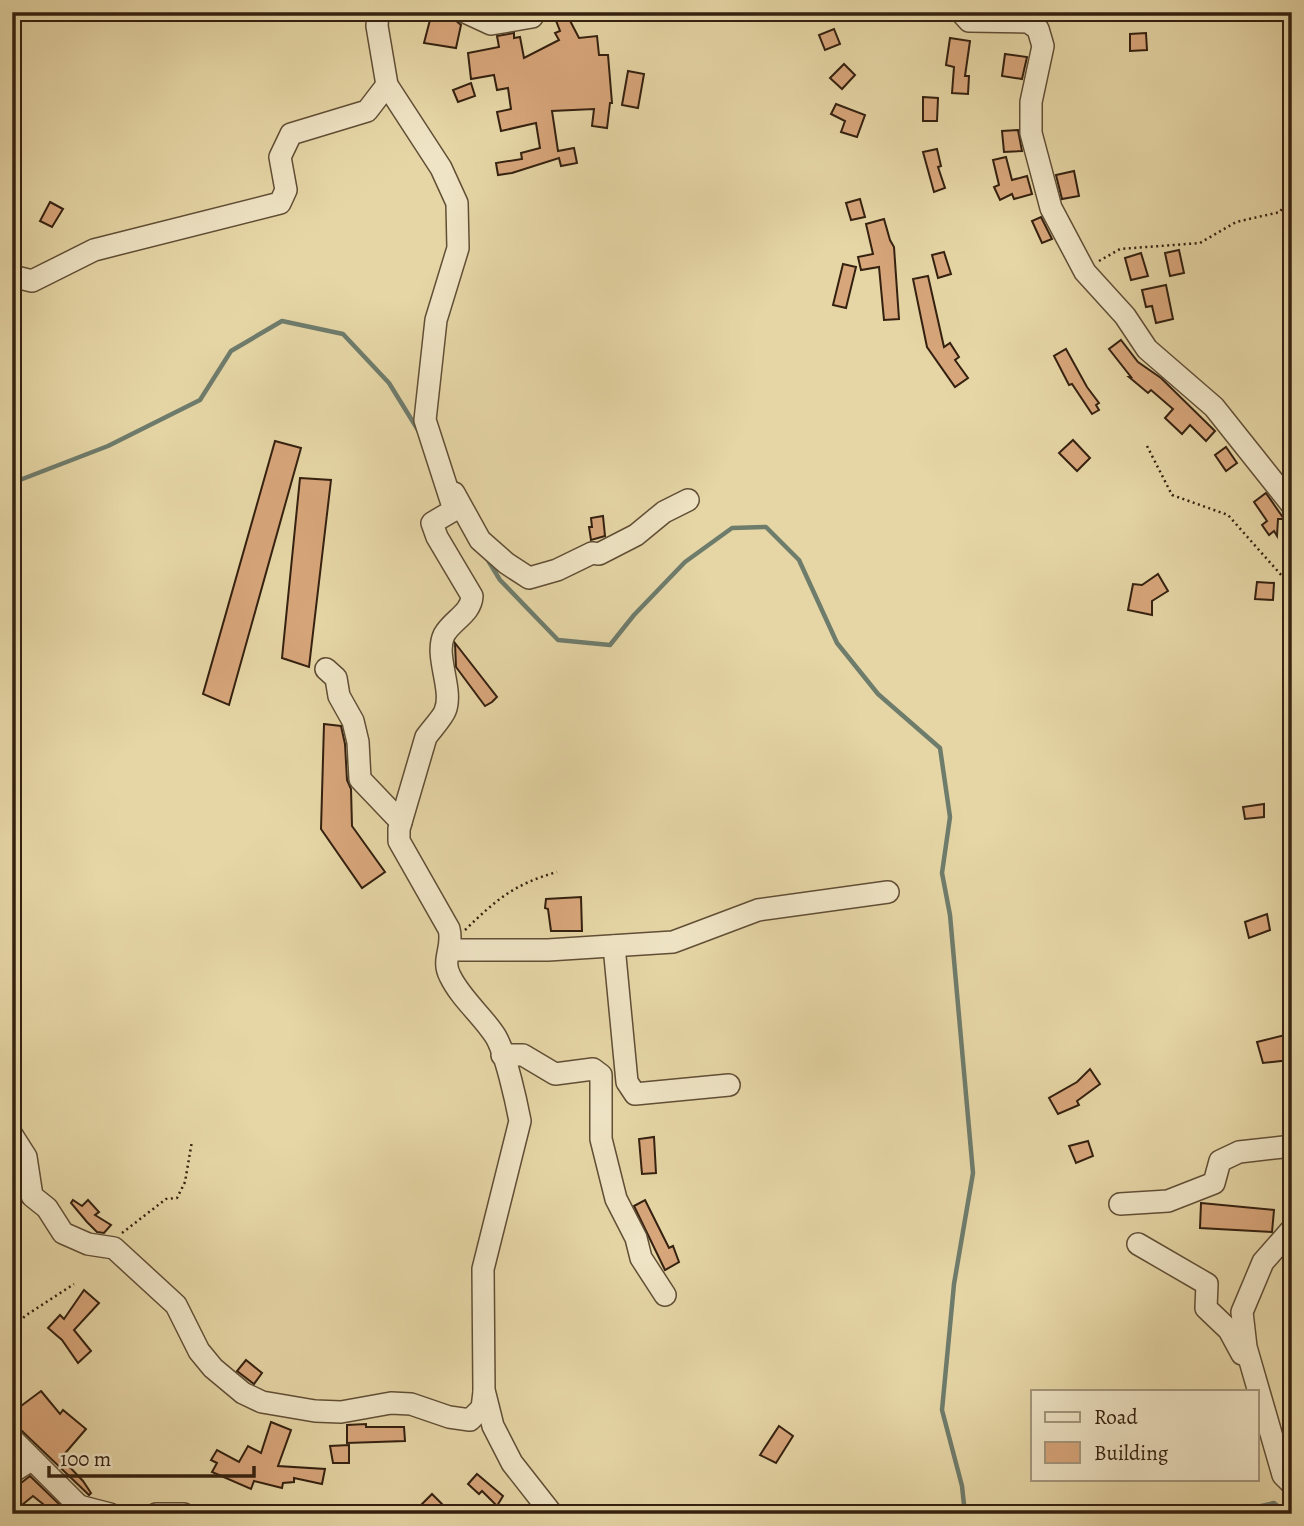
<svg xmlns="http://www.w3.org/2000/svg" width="1304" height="1526" font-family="Alegreya,serif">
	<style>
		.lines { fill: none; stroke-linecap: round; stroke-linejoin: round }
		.stream { stroke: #6e7c6c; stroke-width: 4.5 }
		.building { fill: #d8a67b; stroke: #33200f; stroke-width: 2 }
		.minor-casing { stroke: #604e35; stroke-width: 24 }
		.path { stroke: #33200f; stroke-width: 2.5; stroke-dasharray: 2 3.5; stroke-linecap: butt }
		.minor { stroke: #efe4c5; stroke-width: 21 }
	</style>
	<rect width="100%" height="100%" fill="#e6d6a6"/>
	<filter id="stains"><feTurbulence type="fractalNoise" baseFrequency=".00286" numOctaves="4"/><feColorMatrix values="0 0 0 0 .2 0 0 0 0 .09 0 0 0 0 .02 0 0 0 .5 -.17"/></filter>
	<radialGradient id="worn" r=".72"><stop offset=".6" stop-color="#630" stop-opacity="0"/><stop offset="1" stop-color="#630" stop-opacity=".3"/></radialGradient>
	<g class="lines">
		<g class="stream">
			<path d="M12,483L108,446L200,400L231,351L282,321L343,334L389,383L418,430"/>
			<path d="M486,557L500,580L558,640L610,645L634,615L685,562L732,528L766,527L799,560L837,643L878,694L940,748L950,817L942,873L950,915L973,1173L954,1284L942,1410L962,1486L965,1514"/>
			<path d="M1226,1514L1274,1503L1287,1514"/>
		</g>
	</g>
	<g class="building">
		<path d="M449,12L452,13L455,20L461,25L456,48L424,43L431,16L447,18Z"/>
		<path d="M566,13L579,38L597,36L599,55H608L612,103H610L607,128L592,126L594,109L552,111L558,151L574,148L577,163L561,166L559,158L512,173L498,175L496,163L522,159L521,153L540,148L536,123L501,131L497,112L511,109L508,88L497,90L494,75L471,79L468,53L499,47L497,36L514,33V38L520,37L524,58L559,40L555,33L560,31L555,18Z"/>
		<path d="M834,29L840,44L825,50L819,35Z"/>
		<path d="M1146,33L1147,50L1130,51V34Z"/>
		<path d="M950,38L970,41L965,76H969L968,94L952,93L954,67L946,65Z"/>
		<path d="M1005,54L1027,57L1022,79L1002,76Z"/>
		<path d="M844,64L855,75L842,89L830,78Z"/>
		<path d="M628,71L644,74L638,108L622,105Z"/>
		<path d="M471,83L475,96L458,102L453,90Z"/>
		<path d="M923,97L938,98L937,121H923Z"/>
		<path d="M836,104L865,115L857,137L841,132L845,121L831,114Z"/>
		<path d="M1018,130L1022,151L1004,152L1002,131Z"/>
		<path d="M937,149L941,166L938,167L945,188L934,192L923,152Z"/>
		<path d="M1006,157L1012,180L1027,176L1032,194L1014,199L1012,194L1000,200L994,187L999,185L993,160Z"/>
		<path d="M1074,171L1079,196L1062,199L1056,175Z"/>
		<path d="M860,199L865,217L851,220L846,203Z"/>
		<path d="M50,202L63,209L52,227L40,221Z"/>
		<path d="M1041,217L1052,239L1042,243L1032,221Z"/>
		<path d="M884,219L890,240L894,247L899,319L884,320L879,267L861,270L858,257L873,254L866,224Z"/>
		<path d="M1179,250L1184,273L1170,276L1165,253Z"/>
		<path d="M944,252L951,274L938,278L932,255Z"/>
		<path d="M1141,253L1148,276L1131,280L1125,258Z"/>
		<path d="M843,264L856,267L846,308L833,305Z"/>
		<path d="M928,276L944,347L950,343L959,357L955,360L968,378L955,387L927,347L913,279Z"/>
		<path d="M1166,285L1173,319L1156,323L1152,306L1146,307L1142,290Z"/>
		<path d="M1121,340L1138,362L1161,378L1215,431L1206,441L1190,425L1182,434L1165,418L1173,409L1151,390L1148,393L1129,377H1131L1109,349Z"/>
		<path d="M1066,349L1087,387L1099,403L1096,405L1099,410L1092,414L1072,384L1069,385L1054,356Z"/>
		<path d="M1073,440L1090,458L1077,471L1059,453Z"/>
		<path d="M275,441L301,448L229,705L203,694Z"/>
		<path d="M1226,447L1237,463L1226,471L1215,455Z"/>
		<path d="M300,478L331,480L309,667L282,658Z"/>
		<path d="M1266,493L1284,519H1278L1277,536L1274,531L1269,535L1262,525L1267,521L1254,502Z"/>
		<path d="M603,516L605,536L591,540L589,527H592L591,518Z"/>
		<path d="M1158,574L1168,591L1152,601V615L1128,610L1133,584L1142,585Z"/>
		<path d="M1257,582L1274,583L1273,600L1255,599Z"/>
		<path d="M455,643L497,697L492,702L485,706L456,667Z"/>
		<path d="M324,724L341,726L345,744L347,780L351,789L352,826L385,872L362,888L321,829Z"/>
		<path d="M1264,804V817L1245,819L1243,807Z"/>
		<path d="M581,897L582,931H551L548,909L545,908L546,899Z"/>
		<path d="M1267,914L1270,930L1249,938L1245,922Z"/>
		<path d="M1289,1034L1290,1060L1263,1063L1257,1042Z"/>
		<path d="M1090,1069L1100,1084L1077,1101L1079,1105L1058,1114L1049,1098L1077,1082Z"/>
		<path d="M654,1137L656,1173L642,1174L639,1139Z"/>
		<path d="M1088,1141L1093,1156L1076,1163L1069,1146Z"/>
		<path d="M73,1200L82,1206L88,1200L99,1212L95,1215L111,1225L104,1233L97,1232L87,1222L71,1203Z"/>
		<path d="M645,1200L669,1248L673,1246L679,1262L665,1270L634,1206Z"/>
		<path d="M1201,1203L1274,1210L1272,1232L1200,1228Z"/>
		<path d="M84,1290L99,1303L74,1330L91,1351L78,1363L62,1340L48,1328L60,1315L64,1319Z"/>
		<path d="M246,1360L262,1373L254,1384L237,1371Z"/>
		<path d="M41,1391L60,1414L63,1410L86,1429L61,1458L83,1481L91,1493L89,1495L21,1430L12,1426V1396L21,1406Z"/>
		<path d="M271,1422L291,1430L278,1466L325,1469L322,1484L294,1478V1482L283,1483L282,1488L254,1481L251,1489L212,1472L217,1463L211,1460L217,1450L239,1462L248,1446L261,1453Z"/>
		<path d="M366,1424V1427H404L405,1441L347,1443V1425Z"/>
		<path d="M779,1426L793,1436L776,1463L760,1455Z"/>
		<path d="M349,1445V1463H333L330,1446Z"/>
		<path d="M477,1474L503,1496L497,1506L482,1491L479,1494L468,1484Z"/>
		<path d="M30,1476L59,1504L53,1512L33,1496L17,1509L12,1503V1490Z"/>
		<path d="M432,1494L452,1514H431L421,1505Z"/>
	</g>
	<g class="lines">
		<g class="minor-casing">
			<g id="minor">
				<path d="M378,12L377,26L387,85L441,168L457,203L458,248L436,320L425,420L454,510L432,523L437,537L472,596C471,614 452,620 444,635C434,656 454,690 445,711C443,717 431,730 426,737L399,829V841L449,929C454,948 441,959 450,976C461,999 483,1016 496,1037C506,1055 516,1100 520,1121L483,1269L484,1390L493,1426L512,1463L552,1514"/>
				<path d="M465,12L491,24L532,17L535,12"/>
				<path d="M961,12L969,21L1028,22L1038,29L1043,46L1031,102V133L1051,208L1085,272L1125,316L1147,349L1214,407L1292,505"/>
				<path d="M12,276L32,281L94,250L280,203L286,190L280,157L291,134L367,111L387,85"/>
				<path d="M454,493L480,540L506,563L529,578L557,570L592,553L599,554L636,535L664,512L688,500"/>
				<path d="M326,669L336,678L339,696L353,721L358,742L360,779L401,822"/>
				<path d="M614,946L627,1082L635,1094L729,1085"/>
				<path d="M450,950H548L673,942L758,910L888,892"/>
				<path d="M502,1055H523L555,1074L593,1069L601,1075V1139L616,1199L636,1238L641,1258L665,1295"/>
				<path d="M12,1135L26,1157L32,1196L47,1208L63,1233L88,1244L114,1248L176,1305L199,1351L213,1368L243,1393L262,1402L315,1411L341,1412L391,1403L411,1404L449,1417L470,1420L482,1408L484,1392"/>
				<path d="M1120,1204L1168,1201L1214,1183L1220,1161L1239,1152L1292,1146"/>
				<path d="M1292,1229L1263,1262L1242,1312L1246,1347L1283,1475L1292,1484"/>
				<path d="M1138,1244L1207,1284L1206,1308L1229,1330L1242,1354"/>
				<path d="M12,1439L87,1514"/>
				<path d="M12,1472L31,1460"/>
				<path d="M79,1506L110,1514"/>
				<path d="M156,1514H184"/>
			</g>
		</g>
		<g class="path">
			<path d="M1190,12L1199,15L1243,12"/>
			<path d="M1054,21L1071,12"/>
			<path d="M1099,261L1120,249L1200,243L1236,222L1280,212L1292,193"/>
			<path d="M1147,446L1172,495L1228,515L1290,585H1292"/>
			<path d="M465,930C496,900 514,884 557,872"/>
			<path d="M122,1233L166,1199L177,1198L185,1182L192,1141"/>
			<path d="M12,1330L25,1316L74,1284"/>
		</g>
		<use href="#minor" class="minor"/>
	</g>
	<rect width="1304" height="1526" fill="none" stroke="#e6d6a6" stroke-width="42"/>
	<rect x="14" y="14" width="1276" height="1498" fill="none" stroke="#33200f" stroke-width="3.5"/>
	<rect x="21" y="21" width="1262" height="1484" fill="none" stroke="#33200f" stroke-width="2"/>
	<rect x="1031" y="1390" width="228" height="91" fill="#efe4c5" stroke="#a4967c" stroke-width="2"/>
	<rect x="1045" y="1412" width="35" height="10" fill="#efe4c5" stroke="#a4967c" stroke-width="2"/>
	<text x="1094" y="1424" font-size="21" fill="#33200f">Road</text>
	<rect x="1045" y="1442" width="35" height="21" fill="#d8a67b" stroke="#a4967c" stroke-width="2"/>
	<text x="1094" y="1460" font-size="21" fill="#33200f">Building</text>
	<path d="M49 1466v10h205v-10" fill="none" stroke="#33200f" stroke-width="3.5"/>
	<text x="60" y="1466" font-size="21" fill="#33200f" stroke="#efe4c5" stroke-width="5" paint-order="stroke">100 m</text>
	<rect width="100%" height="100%" filter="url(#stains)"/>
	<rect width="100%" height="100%" fill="url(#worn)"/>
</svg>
